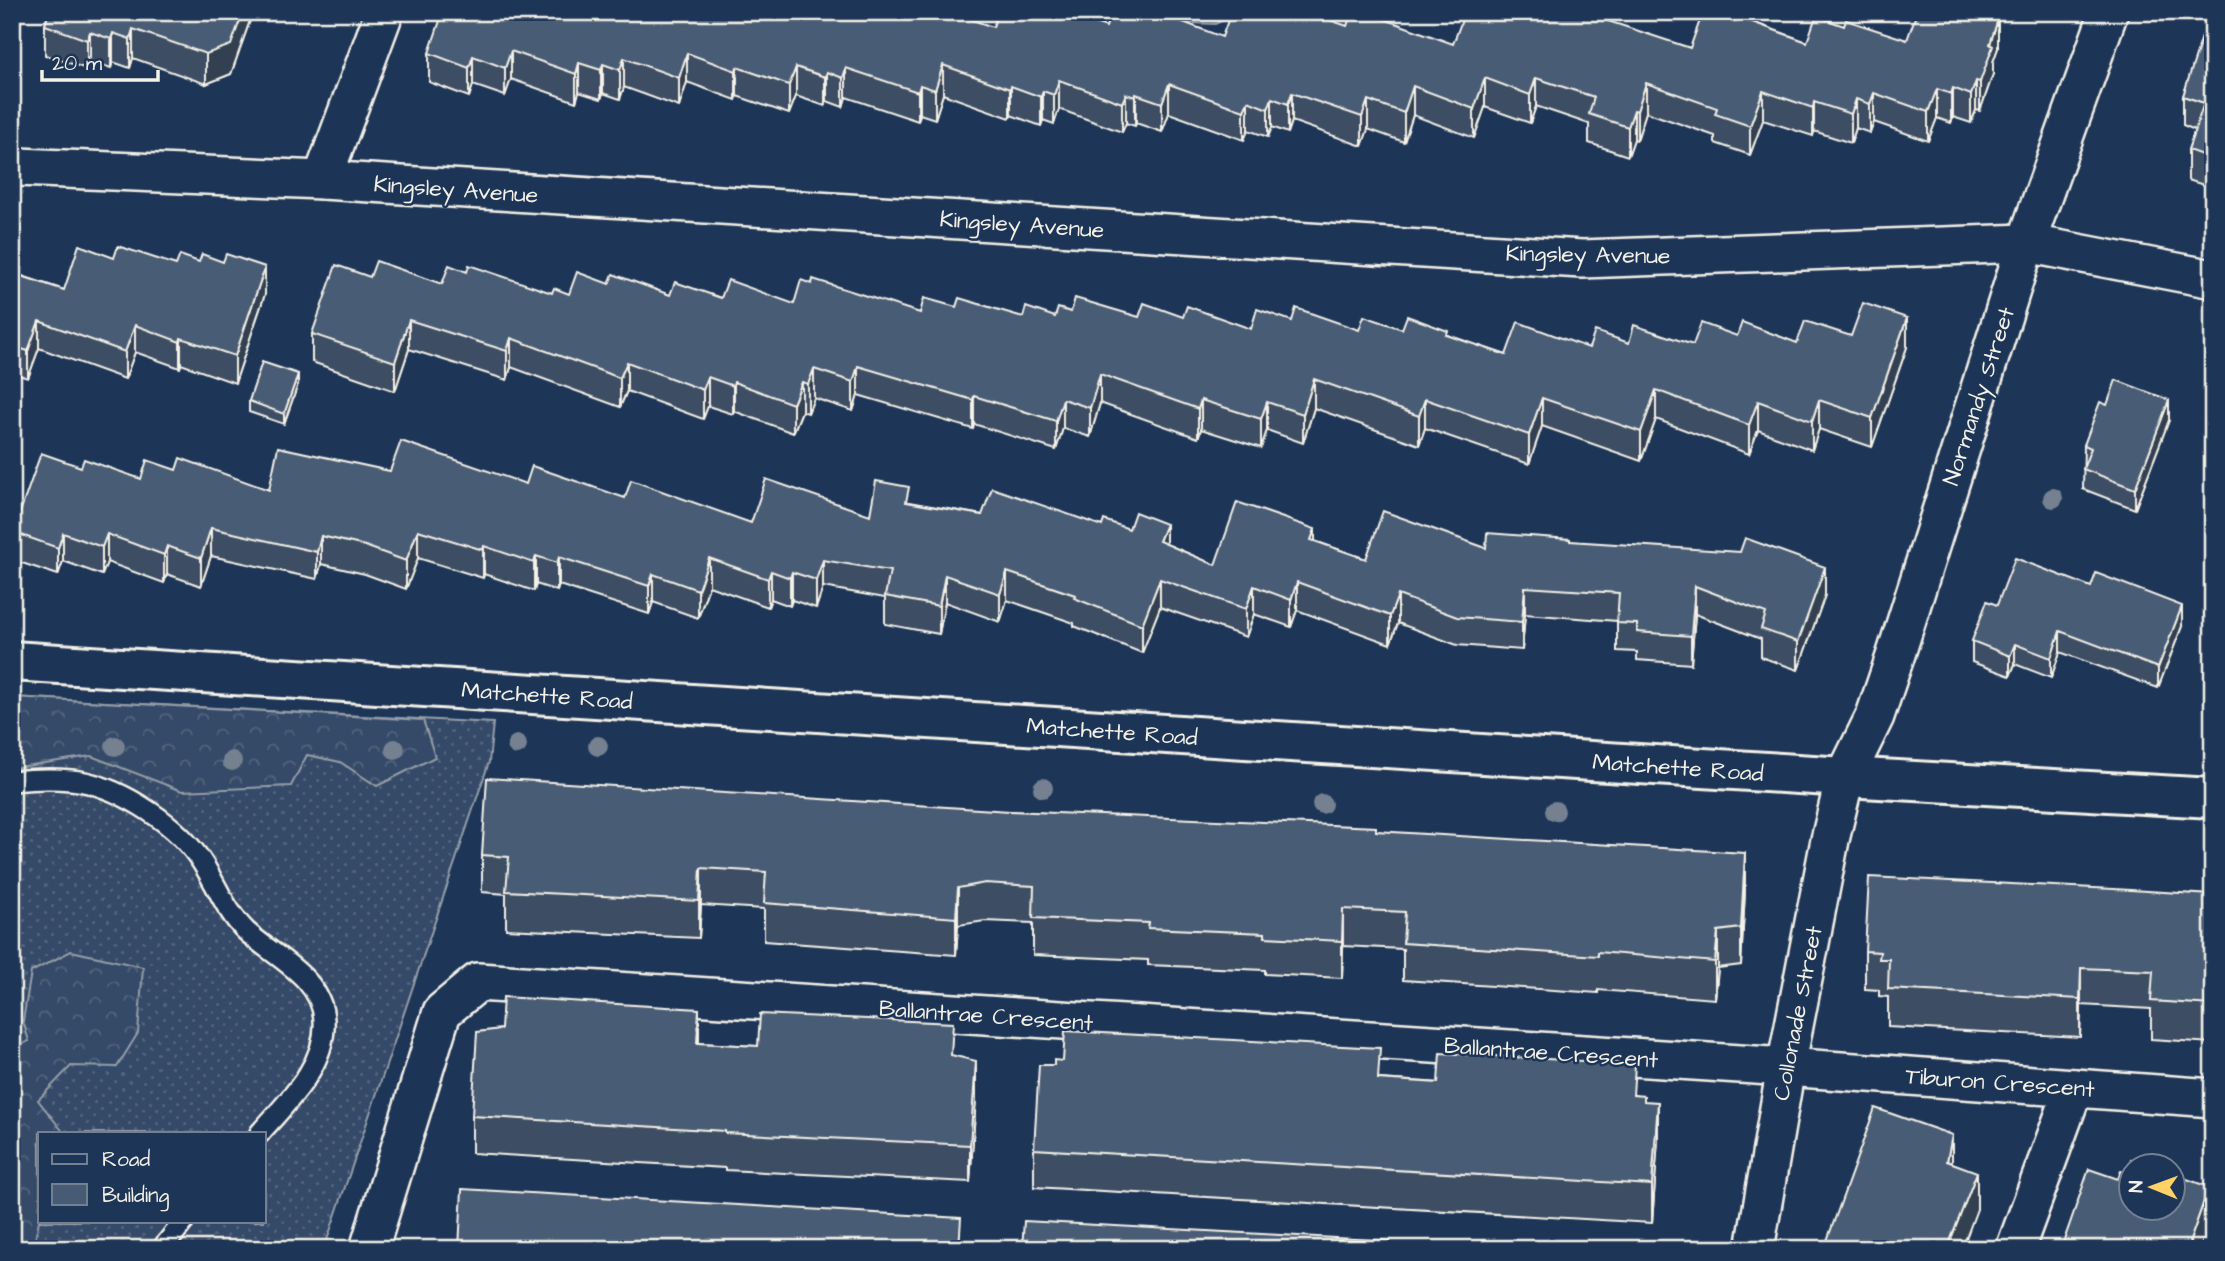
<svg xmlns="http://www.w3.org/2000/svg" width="2225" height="1261" font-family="'Architects Daughter',sans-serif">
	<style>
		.grass { fill: url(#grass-dots); stroke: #949ea8; stroke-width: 2; fill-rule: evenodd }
		.forest { fill: url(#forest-crowns); stroke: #949ea8; stroke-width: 2 }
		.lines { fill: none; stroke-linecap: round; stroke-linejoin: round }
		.lane-casing { stroke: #f4f1e8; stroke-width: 24 }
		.street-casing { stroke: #f4f1e8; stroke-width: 42 }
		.secondary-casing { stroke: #f4f1e8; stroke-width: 44 }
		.lane { stroke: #1d3557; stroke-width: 19 }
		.street { stroke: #1d3557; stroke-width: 37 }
		.secondary { stroke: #1d3557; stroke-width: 38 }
		.tree { fill: #748191 }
		.wall { fill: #3e4e64; stroke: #f4f1e8; stroke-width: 2 }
		.shaded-wall { fill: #324051; stroke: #f4f1e8; stroke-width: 2 }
		.building { fill: #485b74; stroke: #f4f1e8; stroke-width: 2 }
		.labels { text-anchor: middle; stroke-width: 5; stroke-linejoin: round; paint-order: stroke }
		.street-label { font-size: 23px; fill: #f4f1e8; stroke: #1d3557 }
	</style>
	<defs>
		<pattern id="grass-dots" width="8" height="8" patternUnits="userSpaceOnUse" patternTransform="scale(1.75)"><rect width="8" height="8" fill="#354a67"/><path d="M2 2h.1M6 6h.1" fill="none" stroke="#53657d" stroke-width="1.8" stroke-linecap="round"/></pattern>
		<pattern id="forest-crowns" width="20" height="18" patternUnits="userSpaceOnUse" patternTransform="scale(1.75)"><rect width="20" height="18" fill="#354a67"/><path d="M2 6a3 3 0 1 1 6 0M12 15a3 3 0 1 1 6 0" fill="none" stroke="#53657d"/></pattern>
	</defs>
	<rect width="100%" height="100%" fill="#1d3557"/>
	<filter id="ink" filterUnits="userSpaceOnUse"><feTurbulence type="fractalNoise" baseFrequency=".0143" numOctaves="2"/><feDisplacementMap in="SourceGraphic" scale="14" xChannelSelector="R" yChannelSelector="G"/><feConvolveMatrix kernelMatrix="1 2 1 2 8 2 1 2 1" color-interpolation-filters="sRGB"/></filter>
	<g filter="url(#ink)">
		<path class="grass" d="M12,697L493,723L489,762L324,1249H12ZM40,1133H264V1221H40Z"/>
		<g class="forest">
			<path d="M1175,12H1399C1387,18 1382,27 1370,33L1241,12L1215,24L1190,23Z"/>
			<path d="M12,697L423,720L435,757L377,786L340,762L307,755L291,786L182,791L91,756L12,768Z"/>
			<path d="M71,951L143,967L138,1033L117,1067L71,1066L38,1100L64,1133H40V1216L33,1249H12V1049L29,1041L23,1021L31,972Z"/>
		</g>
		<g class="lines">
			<g class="lane-casing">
				<g id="lane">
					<path d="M12,781C31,779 52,778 71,780C115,784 171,820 197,855C215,879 224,910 246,931C274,957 322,977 324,1020C327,1065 287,1102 260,1133"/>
					<path d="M162,1249L184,1221"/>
				</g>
			</g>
			<g class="street-casing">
				<g id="street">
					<path d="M18,167L322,180L1582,259L2026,243L2213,279"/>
					<path d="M322,180L384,13"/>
					<path d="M369,1249L442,1012L478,982L1786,1067L2213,1098"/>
					<path d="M1755,1249L1786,1067L1830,840L1845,777L1875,716L1895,657L2026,243L2109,12"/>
					<path d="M2015,1249L2074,1088"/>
				</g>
			</g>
			<g class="secondary-casing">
				<path id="secondary" d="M12,661L1845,777L2213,798"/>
			</g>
			<use href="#lane" class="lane"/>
			<use href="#street" class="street"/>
			<use href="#secondary" class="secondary"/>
		</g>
		<g class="tree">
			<circle cx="2053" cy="498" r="10"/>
			<circle cx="517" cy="745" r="10"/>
			<circle cx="115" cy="746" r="10"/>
			<circle cx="598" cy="746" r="10"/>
			<circle cx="395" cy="749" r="10"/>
			<circle cx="232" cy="761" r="10"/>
			<circle cx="1043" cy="788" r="10"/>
			<circle cx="1322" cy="804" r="10"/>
			<circle cx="1555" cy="811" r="10"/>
		</g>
		<g class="wall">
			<path d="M49,12H253L231,74L206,84L133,58L130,68L113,62L111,68L90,61L87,69L45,55V25Z"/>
			<path d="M2213,12V188L2188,180V150L2195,130L2183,125V96Z"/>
			<path d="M885,14L993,27H1106L1222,37L1347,26L1453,44L1586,16L1690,48L1750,21L1807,42L1844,26L1907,40L1998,48L1993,62V74L1980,111L1976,110L1971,123L1953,117L1951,123L1937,118L1928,141L1874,122L1870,133L1856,128L1851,143L1814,131L1813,136L1763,120L1750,155L1715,143V136L1646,112L1637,140L1634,139L1628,156L1589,143V124L1536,106L1530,123L1485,107L1474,138L1413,115L1404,142L1368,129L1362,146L1292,121L1288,133L1272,127L1268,137L1248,130L1244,140L1169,113L1162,132L1136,123L1135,126L1126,123L1122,132L1059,109L1054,124L1043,120L1041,126L1011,115L1010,118L943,94L935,119L920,114L918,121L846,97L843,107L827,101L825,106L796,96L789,114L737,96L736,100L687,82L679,107L624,87L620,99L603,93L601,99L579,92L576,102L511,79L505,96L473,85L469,97L429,82V53Z"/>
			<path d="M12,257L13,273L64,290L114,258L176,265L265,294L235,383L181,364L180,368L135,352L125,379L39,348L28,378L12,373Z"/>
			<path d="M467,272L552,293L569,294L609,284L670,295L920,313L956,307L1023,317H1055L1071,312L1139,317H1183L1251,329L1292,321L1359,330L1402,329L1448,335L1506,355L1589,348L1629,343L1693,345L1737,336L1797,343L1851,336L1907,347L1872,447L1819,429L1812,450L1758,430L1749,454L1656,419L1641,461L1542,426L1529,464L1425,428L1419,445L1314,408L1303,443L1267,430L1261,448L1201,429L1198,438L1100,403L1090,437L1063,428L1056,450L974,424L973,429L858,395L853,411L814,398L808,413L802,411L793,433L734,411L733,414L708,406L703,419L627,391L620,407L511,367L507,380L409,349L395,391L312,362V334L370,277L442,284Z"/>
			<path d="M298,384L284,424L249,412V401Z"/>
			<path d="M2107,405L2169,420L2135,509L2083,489L2084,445Z"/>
			<path d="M81,467L141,479L176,470L269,490L390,471L526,484L625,498L751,523L870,515L909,502L982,515L1102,526L1166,544L1215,565L1315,541L1366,559L1570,541L1825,595L1798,670L1761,657V639L1695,614L1691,664L1637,660V652L1617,651V621L1525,614L1522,650L1457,645L1398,623L1390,644L1297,610L1291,627L1254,614L1246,637L1160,607L1142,653L1074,626V623L1007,600L1000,622L945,602L939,634L885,624V598L823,587L816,608L792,600L790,606L771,599L768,607L709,586L698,618L653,602L649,614L559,585L557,591L536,584L534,591L484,574L483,578L418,558L406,589L365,574L321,564L317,579L211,556L201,586L167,574L164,583L107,562L102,575L63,561L58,575L13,560V532Z"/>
			<path d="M1997,605L2182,626L2158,688L2060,652L2051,678L2015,664L2010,676L1972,662V641Z"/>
			<path d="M1010,811L1376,831L1745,891L1741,965L1718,968L1715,999L1598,990V993L1403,980V949L1343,946L1342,978L1265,974V970L1148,965V960L1033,955V923L985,921L958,925L956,955L764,941V909L701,905L699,938L506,929V894L482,892V855Z"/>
			<path d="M2213,895V1043L2151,1039V1009L2081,1005L2080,1037L1888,1027V997L1879,996V990L1865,989V951Z"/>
			<path d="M699,1043L953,1056L976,1098L970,1182L725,1170V1168L472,1153V1116Z"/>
			<path d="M1380,1079L1635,1095L1644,1101L1658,1139L1652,1223L1034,1187V1149Z"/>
		</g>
		<g class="shaded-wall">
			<path d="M243,12H253L231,74L206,84V54Z"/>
			<path d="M1998,19V48L1993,62V74L1980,111V82L1990,44Z"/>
			<path d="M133,29V58L130,68V39Z"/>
			<path d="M90,32V61L87,69V40Z"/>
			<path d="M113,33V62L111,68V39Z"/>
			<path d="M511,51V79L505,96V68Z"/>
			<path d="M687,53V82L679,107V78Z"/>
			<path d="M473,56V85L469,97V68Z"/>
			<path d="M624,58V87L620,99V70Z"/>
			<path d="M579,63V92L576,102V74Z"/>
			<path d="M603,64V93L601,99V70Z"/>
			<path d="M943,65V94L935,119V90Z"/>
			<path d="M737,67V96L736,100V71Z"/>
			<path d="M796,67V96L789,114V85Z"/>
			<path d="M846,68V97L843,107V78Z"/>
			<path d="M827,72V101L825,106V77Z"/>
			<path d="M1485,78V107L1474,138V109Z"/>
			<path d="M1536,78V106L1530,123V95Z"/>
			<path d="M1059,80V109L1054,124V95Z"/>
			<path d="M1976,81V110L1971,123V95Z"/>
			<path d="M1646,83V112L1637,140V111Z"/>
			<path d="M1169,84V113L1162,132V103Z"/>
			<path d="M920,85V114L918,121V92Z"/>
			<path d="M1011,86V115L1010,118V89Z"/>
			<path d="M1413,86V115L1404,142V113Z"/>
			<path d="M1953,88V117L1951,123V94Z"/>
			<path d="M1937,89V118L1928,141V112Z"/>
			<path d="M1043,91V120L1041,126V97Z"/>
			<path d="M1763,91V120L1750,155V126Z"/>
			<path d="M1292,93V121L1288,133V104Z"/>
			<path d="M1874,93V122L1870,133V104Z"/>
			<path d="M1126,94V123L1122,132V103Z"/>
			<path d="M1136,94V123L1135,126V97Z"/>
			<path d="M1272,98V127L1268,137V109Z"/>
			<path d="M1856,99V128L1851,143V114Z"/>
			<path d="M1368,100V129L1362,146V117Z"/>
			<path d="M1248,101V130L1244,140V111Z"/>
			<path d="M1814,102V131L1813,136V108Z"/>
			<path d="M1634,110V139L1628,156V127Z"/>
			<path d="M265,267V294L235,383V356Z"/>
			<path d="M1907,318V347L1872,447V418Z"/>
			<path d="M409,320V349L395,391V362Z"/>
			<path d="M39,321V348L28,378V351Z"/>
			<path d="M135,325V352L125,379V352Z"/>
			<path d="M181,338V364L180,368V342Z"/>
			<path d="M511,338V367L507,380V351Z"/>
			<path d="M627,362V391L620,407V378Z"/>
			<path d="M858,366V395L853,411V382Z"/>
			<path d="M814,369V398L808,413V384Z"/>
			<path d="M298,374V384L284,424V414Z"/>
			<path d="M1100,374V403L1090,437V408Z"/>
			<path d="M708,377V406L703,419V390Z"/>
			<path d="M1314,379V408L1303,443V414Z"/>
			<path d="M734,382V411L733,414V386Z"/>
			<path d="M802,382V411L793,433V404Z"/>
			<path d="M1656,390V419L1641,461V432Z"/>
			<path d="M974,396V424L973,429V400Z"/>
			<path d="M1542,398V426L1529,464V435Z"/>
			<path d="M1063,399V428L1056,450V421Z"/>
			<path d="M1425,399V428L1419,445V416Z"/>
			<path d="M1201,400V429L1198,438V409Z"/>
			<path d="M1819,400V429L1812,450V421Z"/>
			<path d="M2169,400V420L2135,509V489Z"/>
			<path d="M1758,401V430L1749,454V425Z"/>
			<path d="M1267,402V430L1261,448V419Z"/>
			<path d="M1166,524V552L1159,541Z"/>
			<path d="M211,528V556L201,586V558Z"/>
			<path d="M1315,529V556L1311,540Z"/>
			<path d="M418,530V558L406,589V561Z"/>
			<path d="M63,533V561L58,575V548Z"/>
			<path d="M107,534V562L102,575V547Z"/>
			<path d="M321,536V564L317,579V552Z"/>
			<path d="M167,546V574L164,583V555Z"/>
			<path d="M484,546V574L483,578V550Z"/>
			<path d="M536,556V584L534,591V563Z"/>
			<path d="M559,557V585L557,591V563Z"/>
			<path d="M709,558V586L698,618V590Z"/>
			<path d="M823,560V587L816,608V580Z"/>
			<path d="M1825,567V595L1798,670V642Z"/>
			<path d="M771,571V599L768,607V579Z"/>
			<path d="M792,572V600L790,606V578Z"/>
			<path d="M1007,572V600L1000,622V594Z"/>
			<path d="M653,574V602L649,614V586Z"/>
			<path d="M945,575V602L939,634V606Z"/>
			<path d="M1160,579V607L1142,653V625Z"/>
			<path d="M1297,582V610L1291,627V600Z"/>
			<path d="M1254,586V614L1246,637V609Z"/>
			<path d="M1695,586V614L1691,664V636Z"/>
			<path d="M1525,587V614L1522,650V622Z"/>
			<path d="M1398,595V623L1390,644V616Z"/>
			<path d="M2182,606V626L2158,688V668Z"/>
			<path d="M2060,631V652L2051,678V658Z"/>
			<path d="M2015,644V664L2010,676V656Z"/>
			<path d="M1745,853V891L1741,965V928Z"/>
			<path d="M701,868V905L699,938V901Z"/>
			<path d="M958,888V925L956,955V918Z"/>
			<path d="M1343,909V946L1342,978V941Z"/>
			<path d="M1718,931V968L1715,999V962Z"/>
			<path d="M2081,968V1005L2080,1037V999Z"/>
			<path d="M699,1009V1047L697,1043Z"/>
			<path d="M976,1061V1098L970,1182V1145Z"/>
			<path d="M1658,1102V1139L1652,1223V1185Z"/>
			<path d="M1952,1135V1173L1947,1161Z"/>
			<path d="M1977,1172V1209L1962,1249H1947Z"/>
			<path d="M2209,1187V1225L2200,1249H2187Z"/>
		</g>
		<g class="building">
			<path d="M49,12H243L231,45L206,54L133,29L130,39L113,33L111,39L90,32L87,40L45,25Z"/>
			<path d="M443,12H879L885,14V12H949L993,27L998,12H1065L1106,27L1111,12H1157L1222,37L1231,12H1307L1347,26L1352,12H1365L1453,44L1465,12H1577L1586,16L1587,14L1690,48L1703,12H1736L1750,18L1749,21L1807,42L1816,16L1844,26L1846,20L1907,40L1917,12H1979L1998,19L1990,44L1993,46L1980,82L1976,81L1971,95L1953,88L1951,94L1937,89L1928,112L1874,93L1870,104L1856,99L1851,114L1814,102L1813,108L1763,91L1750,126L1715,114L1717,108L1646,83L1637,111L1634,110L1628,127L1589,114L1594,97L1536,78L1530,95L1485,78L1474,109L1413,86L1404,113L1368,100L1362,117L1292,93L1288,104L1272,98L1268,109L1248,101L1244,111L1169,84L1162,103L1136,94L1135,97L1126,94L1122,103L1059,80L1054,95L1043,91L1041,97L1011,86L1010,89L943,65L935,90L920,85L918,92L846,68L843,78L827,72L825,77L796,67L789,85L737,67L736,71L687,53L679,78L624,58L620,70L603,64L601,70L579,63L576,74L511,51L505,68L473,56L469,68L429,53Z"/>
			<path d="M2210,12H2213V159L2188,150L2204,103L2183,96Z"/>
			<path d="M79,245L114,258L118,246L176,265L180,255L199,262L202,254L223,262L226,254L265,267L235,356L181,338L180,342L135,325L125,352L39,321L28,351L12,346V273L64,290Z"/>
			<path d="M376,261L442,284L449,265L467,272L469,265L552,293L554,288L569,294L577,272L609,284L613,274L670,295L675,282L721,298L728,280L794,304L801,280L812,284L813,279L920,313L924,298L956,307L959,298L1023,317L1026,307L1055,317L1058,308L1071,312L1075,298L1139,317L1144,303L1183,317L1187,306L1251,329L1257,309L1292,321L1296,308L1359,330L1364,316L1402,329L1407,316L1448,331L1446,335L1506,355L1518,322L1589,348L1595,331L1629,343L1634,325L1693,345L1701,323L1737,336L1742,322L1797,343L1805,321L1851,336L1863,303L1907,318L1872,418L1819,400L1812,421L1758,401L1749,425L1656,390L1641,432L1542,398L1529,435L1425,399L1419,416L1314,379L1303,414L1267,402L1261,419L1201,400L1198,409L1100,374L1090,408L1063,399L1056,421L974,396L973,400L858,366L853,382L814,369L808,384L802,382L793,404L734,382L733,386L708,377L703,390L627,362L620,378L511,338L507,351L409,320L395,362L312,334L336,265L370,277Z"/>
			<path d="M262,362L298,374L284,414L249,401Z"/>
			<path d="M2116,380L2169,400L2135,489L2083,469L2091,448L2084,445L2100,402L2107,405Z"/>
			<path d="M401,441L526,484L532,466L625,498L631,480L751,523L766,479L870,515L876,481L909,487L906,502L982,515L992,488L1102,526L1104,520L1129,529L1135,512L1166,524L1159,541L1215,565L1237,502L1315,529L1311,540L1366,559L1383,511L1486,548L1487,533L1570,539V541L1740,552L1745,538L1825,567L1798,642L1761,629L1766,613L1695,586L1691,636L1637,632V624L1617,623L1619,593L1525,587L1522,622L1457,617L1398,595L1390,616L1297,582L1291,600L1254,586L1246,609L1160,579L1142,625L1074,598L1075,595L1007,572L1000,594L945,575L939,606L885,596L890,571L823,560L816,580L792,572L790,578L771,571L768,579L709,558L698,590L653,574L649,586L559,557L557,563L536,556L534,563L484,546L483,550L418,530L406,561L365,546L321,536L317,552L211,528L201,558L167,546L164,555L107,534L102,547L63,533L58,548L13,532L41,453L81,467L84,459L141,479L147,460L176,470L180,458L269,490L278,447L390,471Z"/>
			<path d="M2015,558L2091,587L2096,573L2182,606L2158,668L2060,631L2051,658L2015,644L2010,656L1972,641L1987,601L1997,605Z"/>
			<path d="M487,778L1010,811L1376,827V831L1745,853L1741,928L1718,931L1715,962L1598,952V956L1403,943L1405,912L1343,909L1342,941L1265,937V933L1148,928L1149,923L1033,918L1034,886L985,883L958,888L956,918L764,903L766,872L701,868L699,901L506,891L509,857L482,855Z"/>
			<path d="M1869,877L2114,889L2213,895V1005L2151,1001L2153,971L2081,968L2080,999L1888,989L1889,959H1879L1880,952L1865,951Z"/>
			<path d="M503,997L699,1009L697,1043L758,1046L760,1014L953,1023L951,1055L976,1061L970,1145L725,1133V1131L472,1116L477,1032L501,1029Z"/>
			<path d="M1065,1031L1380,1048L1378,1079L1438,1083L1440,1053L1635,1064L1633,1095L1644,1096V1101L1658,1102L1652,1185L1034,1149L1039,1065H1054V1060L1063,1061Z"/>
			<path d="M1875,1108L1952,1135L1947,1161L1977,1172L1947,1249H1824Z"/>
			<path d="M2131,1159L2152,1166H2131V1208H2173V1174L2209,1187L2187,1249H2061L2089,1169L2118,1179L2121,1171L2127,1173Z"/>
			<path d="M462,1189L961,1218L959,1249H459Z"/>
			<path d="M1024,1221L1390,1241V1244L1467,1249H1022Z"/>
		</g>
	</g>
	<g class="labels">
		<g class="street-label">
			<text transform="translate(456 189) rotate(4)" y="8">Kingsley Avenue</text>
			<text transform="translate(1022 224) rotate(4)" y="8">Kingsley Avenue</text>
			<text transform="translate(1588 254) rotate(1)" y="8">Kingsley Avenue</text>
			<text transform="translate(1978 396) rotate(-72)" y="8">Normandy Street</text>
			<text transform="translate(547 695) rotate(4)" y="8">Matchette Road</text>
			<text transform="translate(1112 731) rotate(4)" y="8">Matchette Road</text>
			<text transform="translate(1678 767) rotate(4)" y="8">Matchette Road</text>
			<text transform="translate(1797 1013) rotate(-79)" y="8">Collonade Street</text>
			<text transform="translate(986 1015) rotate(4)" y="8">Ballantrae Crescent</text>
			<text transform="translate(1551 1052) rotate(4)" y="8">Ballantrae Crescent</text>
			<text transform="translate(2000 1082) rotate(4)" y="8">Tiburon Crescent</text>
		</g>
	</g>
	<rect width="2225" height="1261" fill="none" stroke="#1d3557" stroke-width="42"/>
	<rect x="21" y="21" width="2183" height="1219" fill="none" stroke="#f4f1e8" stroke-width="2.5" filter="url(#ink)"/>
	<rect x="38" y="1132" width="228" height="91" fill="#1d3557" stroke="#738091" stroke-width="2"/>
	<rect x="52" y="1154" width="35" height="10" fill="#1d3557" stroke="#738091" stroke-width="2"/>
	<text x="102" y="1166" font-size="21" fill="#f4f1e8">Road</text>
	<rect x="52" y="1184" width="35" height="21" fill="#485b74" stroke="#738091" stroke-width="2"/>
	<text x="102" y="1202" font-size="21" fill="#f4f1e8">Building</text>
	<g transform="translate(2152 1187) rotate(271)"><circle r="33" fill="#1d3557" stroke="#738091" stroke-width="2"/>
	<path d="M0-5L12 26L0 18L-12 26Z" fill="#ffd166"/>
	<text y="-10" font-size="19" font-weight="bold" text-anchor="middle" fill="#f4f1e8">N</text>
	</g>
	<path d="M42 70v10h116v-10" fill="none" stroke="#f4f1e8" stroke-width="3.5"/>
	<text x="52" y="70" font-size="21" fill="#f4f1e8" stroke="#1d3557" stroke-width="5" paint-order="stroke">20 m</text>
</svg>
